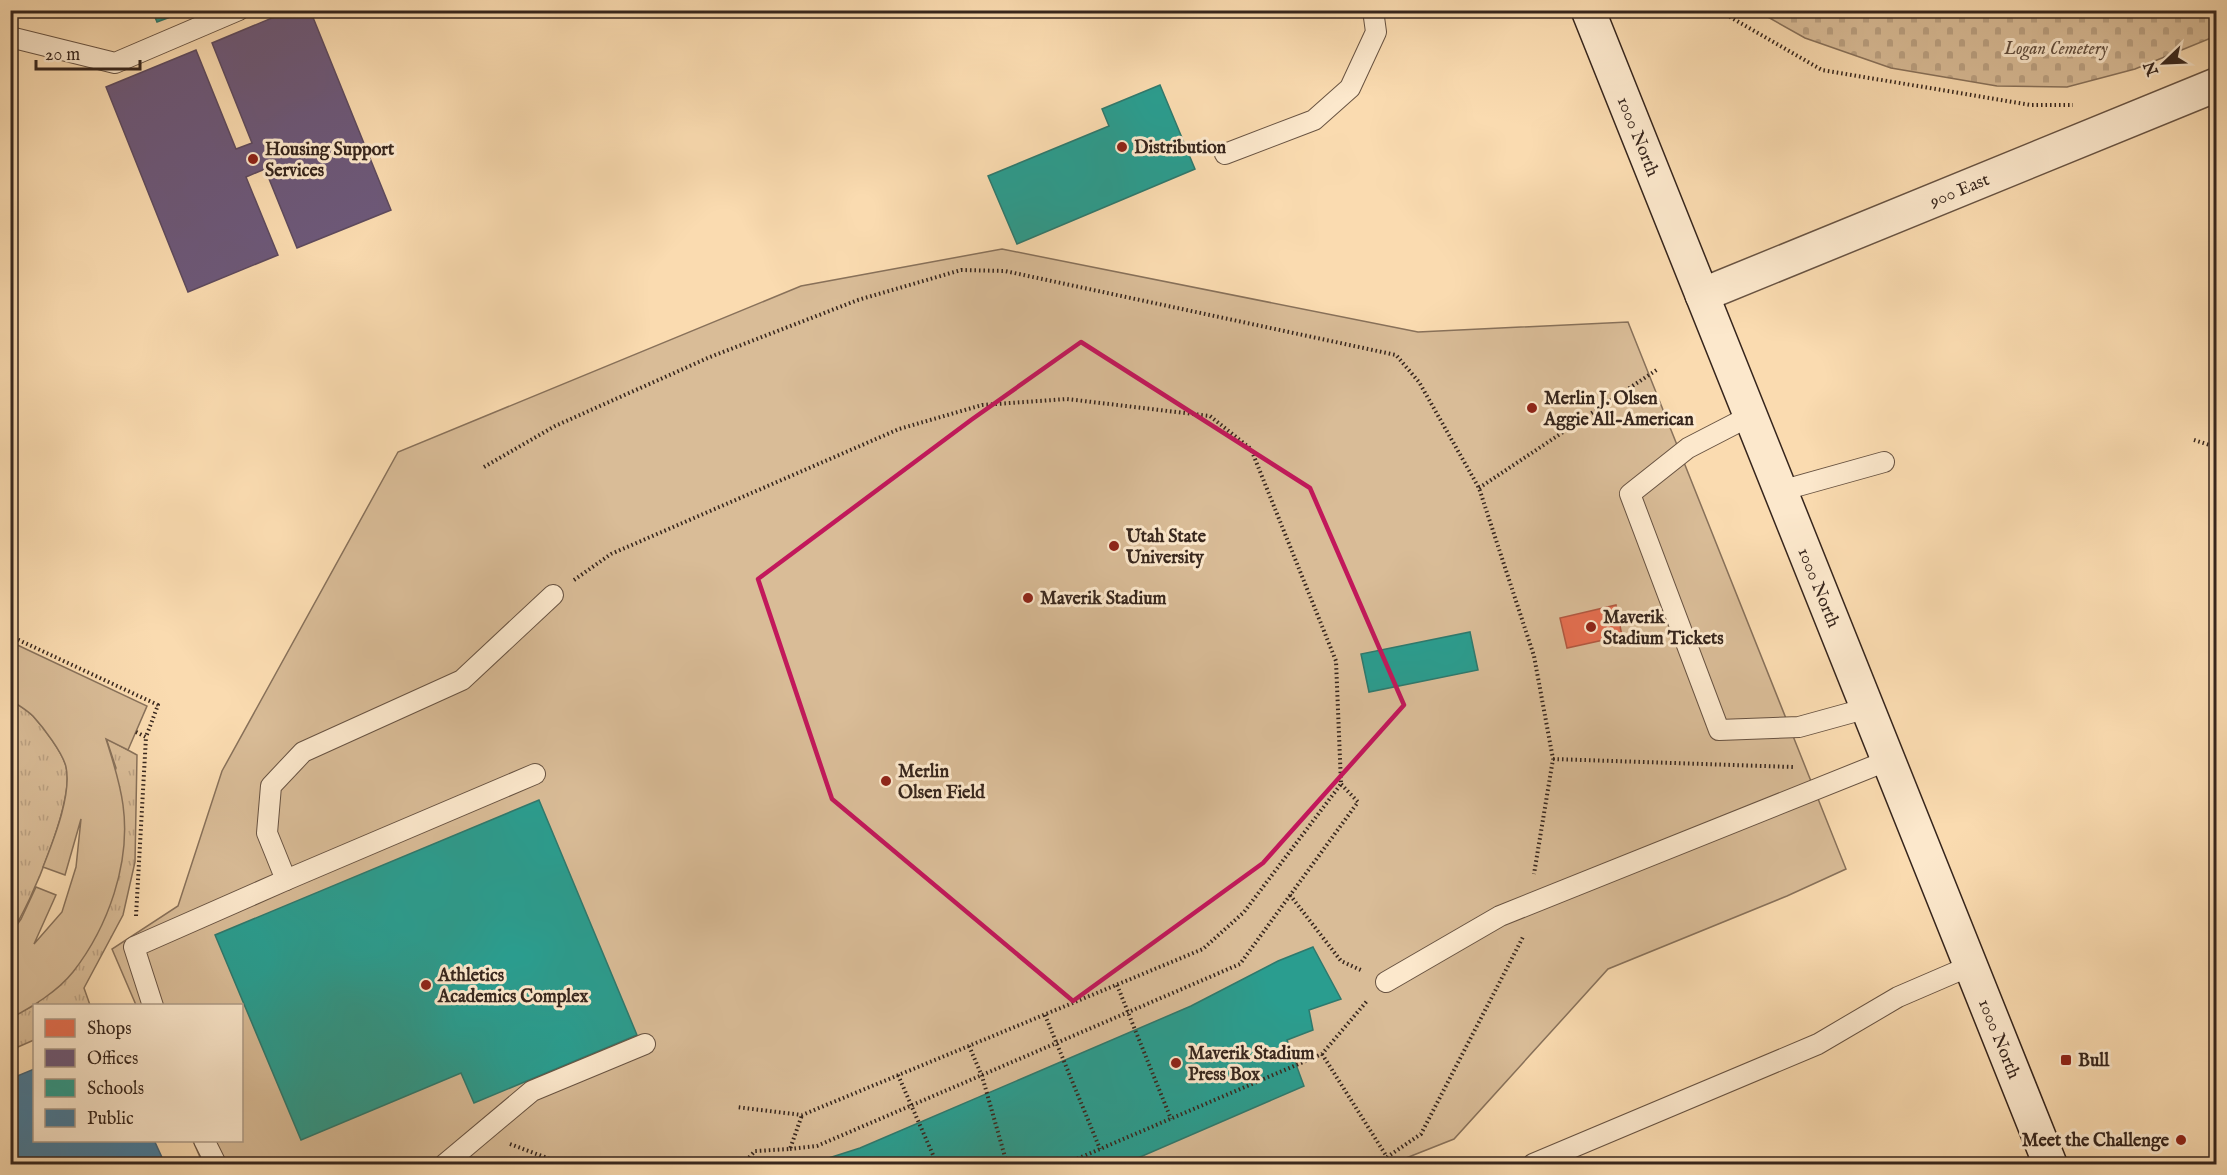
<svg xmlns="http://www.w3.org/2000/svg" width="2227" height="1175" font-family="'IM FELL English',serif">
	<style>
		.grass { fill: url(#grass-tufts); stroke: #88715a; stroke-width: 1.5 }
		.cemetery { fill: url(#cemetery-stones); stroke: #88715a; stroke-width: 1.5 }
		.park { fill: #d9bc97; stroke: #88715a; stroke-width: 1.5 }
		.shops { fill: #e76f51; stroke: #b25941; stroke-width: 1.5 }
		.offices { fill: #6d597a; stroke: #5d4a5e; stroke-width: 1.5 }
		.schools { fill: #2a9d8f; stroke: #2e796d; stroke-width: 1.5 }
		.public { fill: #457b9d; stroke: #416277; stroke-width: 1.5 }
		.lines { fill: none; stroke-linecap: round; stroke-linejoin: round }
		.lane-casing { stroke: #685342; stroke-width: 22 }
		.street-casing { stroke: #685342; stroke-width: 36 }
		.secondary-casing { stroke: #37261d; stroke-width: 36 }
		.path { stroke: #37261d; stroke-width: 4; stroke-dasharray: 1.5 3; stroke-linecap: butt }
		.lane { stroke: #fce8cc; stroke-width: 20 }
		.street { stroke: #fce8cc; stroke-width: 33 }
		.secondary { stroke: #fce8cc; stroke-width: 33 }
		.marked { fill: none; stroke: #c2185b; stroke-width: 4.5; stroke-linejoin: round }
		.poi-dot { fill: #8f2418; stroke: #fce8cc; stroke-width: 2 }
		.labels { text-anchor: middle; stroke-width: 6; stroke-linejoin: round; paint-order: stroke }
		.park-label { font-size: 18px; font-style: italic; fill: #604c3c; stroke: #fce8cc }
		.street-label { font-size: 18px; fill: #37261d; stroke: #fce8cc }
		.poi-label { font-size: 18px; font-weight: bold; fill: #37261d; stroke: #fce8cc; text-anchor: start }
	</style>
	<defs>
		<pattern id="grass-tufts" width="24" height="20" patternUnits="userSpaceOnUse" patternTransform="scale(1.5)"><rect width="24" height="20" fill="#d9bc97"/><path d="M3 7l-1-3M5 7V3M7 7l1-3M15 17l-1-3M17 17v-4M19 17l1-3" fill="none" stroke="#bba182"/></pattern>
		<pattern id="cemetery-stones" width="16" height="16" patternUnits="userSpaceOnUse" patternTransform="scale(1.5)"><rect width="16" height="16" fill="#d9bc97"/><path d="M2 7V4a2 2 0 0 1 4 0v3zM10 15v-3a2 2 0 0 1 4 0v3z" fill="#bba182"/></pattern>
	</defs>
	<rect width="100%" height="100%" fill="#fadbb0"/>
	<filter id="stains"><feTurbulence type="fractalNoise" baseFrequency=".00333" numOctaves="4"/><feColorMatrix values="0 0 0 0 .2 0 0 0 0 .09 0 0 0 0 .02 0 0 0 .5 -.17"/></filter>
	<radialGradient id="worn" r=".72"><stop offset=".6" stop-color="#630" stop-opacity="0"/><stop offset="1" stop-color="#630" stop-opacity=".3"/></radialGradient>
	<g class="grass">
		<path d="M11,700C18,705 27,710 33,716C43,727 62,752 66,766C75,800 31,904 11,933Z"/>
		<path d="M106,738L137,755L135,862L123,915L84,988L90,1005L34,1006V1040L11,1050V1018L38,1003L116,768Z"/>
	</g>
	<path class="cemetery" d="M1757,11H2216V36L2135,69L2067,87L1997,86L1891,68L1805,38Z"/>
	<g class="park">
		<path d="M1002,249L1418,332L1628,322L1846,869L1787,896L1608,969L1454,1139L1391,1164H203L193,1141L242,1140V1006L136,1005L112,949L178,906L222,771L398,452L801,286Z"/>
		<path d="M11,642L147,706L128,750L106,739C113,761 120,782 123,805C131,863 108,927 73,972C57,992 33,1006 11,1018V933L21,919L36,887L56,895L34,944L62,912L76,867L81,819L65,875L43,867C53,841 72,795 66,767C63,753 43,727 33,716C27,710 18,705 11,700Z"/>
	</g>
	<path class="shops" d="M1616,605L1622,636L1567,648L1560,618Z"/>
	<path class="offices" d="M291,10H310L391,210L297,248L265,169L246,177L278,255L188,292L106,87L196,50L236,149L252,143L212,43Z"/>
	<g class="schools">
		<path d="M152,10H189L157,22Z"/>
		<path d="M1160,85L1195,169L1017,244L988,176L1109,126L1102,109Z"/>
		<path d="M1470,632L1478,670L1369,692L1361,654Z"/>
		<path d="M539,800L637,1035L474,1103L461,1073L301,1140L215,935Z"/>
		<path d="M1313,947L1341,999L1309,1010L1313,1030L1287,1040L1304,1086L1124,1164H810L860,1148L1191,1006L1278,961Z"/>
	</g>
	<path class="public" d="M34,1069V1140H154L165,1164H10V1079Z"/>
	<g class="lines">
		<g class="lane-casing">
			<g id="lane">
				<path d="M10,37L115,63L239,10"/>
				<path d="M1225,154L1314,120L1350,88L1376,32L1373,10"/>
				<path d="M1750,416L1688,448L1630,494L1719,730L1799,727L1868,708"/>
				<path d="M1780,491L1884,462"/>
				<path d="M286,880L267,833L271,786L303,752L462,680L553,595"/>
				<path d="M1386,982L1500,916L1889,760"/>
				<path d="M153,1006L134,947L286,880L535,774"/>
				<path d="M204,1140L216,1164"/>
				<path d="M445,1164L532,1091L645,1044"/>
				<path d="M1533,1164L1818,1044L1898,997L1970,966"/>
			</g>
		</g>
		<g class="street-casing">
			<g id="street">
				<path id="s1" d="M1702,295L2216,85"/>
			</g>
		</g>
		<g class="secondary-casing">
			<g id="secondary">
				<path id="s2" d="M1588,10L2050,1164"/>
			</g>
		</g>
		<g class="path">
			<path d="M1718,10L1822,70L2031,105H2073"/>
			<path d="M2194,440L2216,447"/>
			<path d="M484,467L555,426L710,357L858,300L961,270L1005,271L1396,355L1419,382L1479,488L1534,656L1553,759L1534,874"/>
			<path d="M1479,488L1658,369"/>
			<path d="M574,580L611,554L899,429L982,405L1067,399L1210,416L1251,449L1336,661L1341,784L1244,912L1203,949L802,1115L736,1107"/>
			<path d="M10,636L158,705L146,737"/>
			<path d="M1553,759L1793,767"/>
			<path d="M1290,895L1341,961L1363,971"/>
			<path d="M136,916L146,737L136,732"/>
			<path d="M1117,985L1171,1119"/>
			<path d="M1045,1015L1100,1149"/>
			<path d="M969,1046L982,1076L1007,1164"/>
			<path d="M1322,1054L1387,1157L1421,1134L1523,937"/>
			<path d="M898,1075L937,1164"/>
			<path d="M510,1144L563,1164"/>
			<path d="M790,1149L817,1146L1240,964L1358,802L1341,784"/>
			<path d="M743,1164L755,1151L790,1149L802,1115"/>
			<path d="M1065,1164L1322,1054L1367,1001"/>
		</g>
		<use href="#lane" class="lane"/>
		<use href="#street" class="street"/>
		<use href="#secondary" class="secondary"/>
	</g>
	<path class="marked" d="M1081,342L1310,488L1404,705L1263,863L1073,1001L832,799L758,579L971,420Z"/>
	<g class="poi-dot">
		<circle cx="1122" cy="147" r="6"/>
		<circle cx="253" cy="159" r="6"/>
		<circle cx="1532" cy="408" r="6"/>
		<circle cx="1114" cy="546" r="6"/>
		<circle cx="1028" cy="598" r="6"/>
		<circle cx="1591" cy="627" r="6"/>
		<circle cx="886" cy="781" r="6"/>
		<circle cx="426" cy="985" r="6"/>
		<rect x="2060" y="1054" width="12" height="12" rx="3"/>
		<circle cx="1176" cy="1063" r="6"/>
		<circle cx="2181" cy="1140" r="6"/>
	</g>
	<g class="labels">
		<g class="park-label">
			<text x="2056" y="54">Logan Cemetery</text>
		</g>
		<g class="street-label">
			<text dy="6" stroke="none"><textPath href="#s2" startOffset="136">1000 North</textPath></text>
			<text dy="6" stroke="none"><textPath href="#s1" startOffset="278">900 East</textPath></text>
			<text dy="6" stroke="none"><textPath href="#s2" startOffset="622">1000 North</textPath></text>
			<text dy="6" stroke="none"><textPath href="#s2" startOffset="1108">1000 North</textPath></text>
		</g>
		<g class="poi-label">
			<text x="1134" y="153">Distribution</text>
			<text x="265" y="155">Housing Support<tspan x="265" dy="21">Services</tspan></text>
			<text x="1544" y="404">Merlin J. Olsen<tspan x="1544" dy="21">Aggie All-American</tspan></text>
			<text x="1126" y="542">Utah State<tspan x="1126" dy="21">University</tspan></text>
			<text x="1040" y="604">Maverik Stadium</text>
			<text x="1603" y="623">Maverik<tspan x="1603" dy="21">Stadium Tickets</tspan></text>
			<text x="898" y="777">Merlin<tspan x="898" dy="21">Olsen Field</tspan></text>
			<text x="438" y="981">Athletics<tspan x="438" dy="21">Academics Complex</tspan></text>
			<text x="1188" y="1059">Maverik Stadium<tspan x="1188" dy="21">Press Box</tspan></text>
			<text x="2078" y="1066">Bull</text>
			<text x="2169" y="1146" text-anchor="end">Meet the Challenge</text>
		</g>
	</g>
	<rect width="2227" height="1175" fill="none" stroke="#fadbb0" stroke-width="36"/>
	<rect x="12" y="12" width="2203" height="1151" fill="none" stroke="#37261d" stroke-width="3"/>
	<rect x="18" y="18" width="2191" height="1139" fill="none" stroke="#37261d" stroke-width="1.5"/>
	<rect x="33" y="1004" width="210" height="138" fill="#fce8cc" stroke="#ad9a86" stroke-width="1.5"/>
	<rect x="45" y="1019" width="30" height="18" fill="#e76f51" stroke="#ad9a86" stroke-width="1.5"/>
	<text x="87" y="1034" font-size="18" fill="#37261d">Shops</text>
	<rect x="45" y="1049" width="30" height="18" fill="#6d597a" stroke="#ad9a86" stroke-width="1.5"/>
	<text x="87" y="1064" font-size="18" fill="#37261d">Offices</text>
	<rect x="45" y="1079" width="30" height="18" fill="#2a9d8f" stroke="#ad9a86" stroke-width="1.5"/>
	<text x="87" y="1094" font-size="18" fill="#37261d">Schools</text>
	<rect x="45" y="1109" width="30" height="18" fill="#457b9d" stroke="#ad9a86" stroke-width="1.5"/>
	<text x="87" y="1124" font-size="18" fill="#37261d">Public</text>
	<g transform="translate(2164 63) rotate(247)" stroke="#fce8cc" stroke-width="4.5" paint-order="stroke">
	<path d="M0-4.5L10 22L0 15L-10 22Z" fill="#37261d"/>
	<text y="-9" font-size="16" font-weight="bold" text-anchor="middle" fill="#37261d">N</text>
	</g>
	<path d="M36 60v9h104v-9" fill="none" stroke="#37261d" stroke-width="3"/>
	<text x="45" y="60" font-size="18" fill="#37261d" stroke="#fce8cc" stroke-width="4.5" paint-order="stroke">20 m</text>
	<rect width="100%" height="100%" filter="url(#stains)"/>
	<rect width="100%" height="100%" fill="url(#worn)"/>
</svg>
